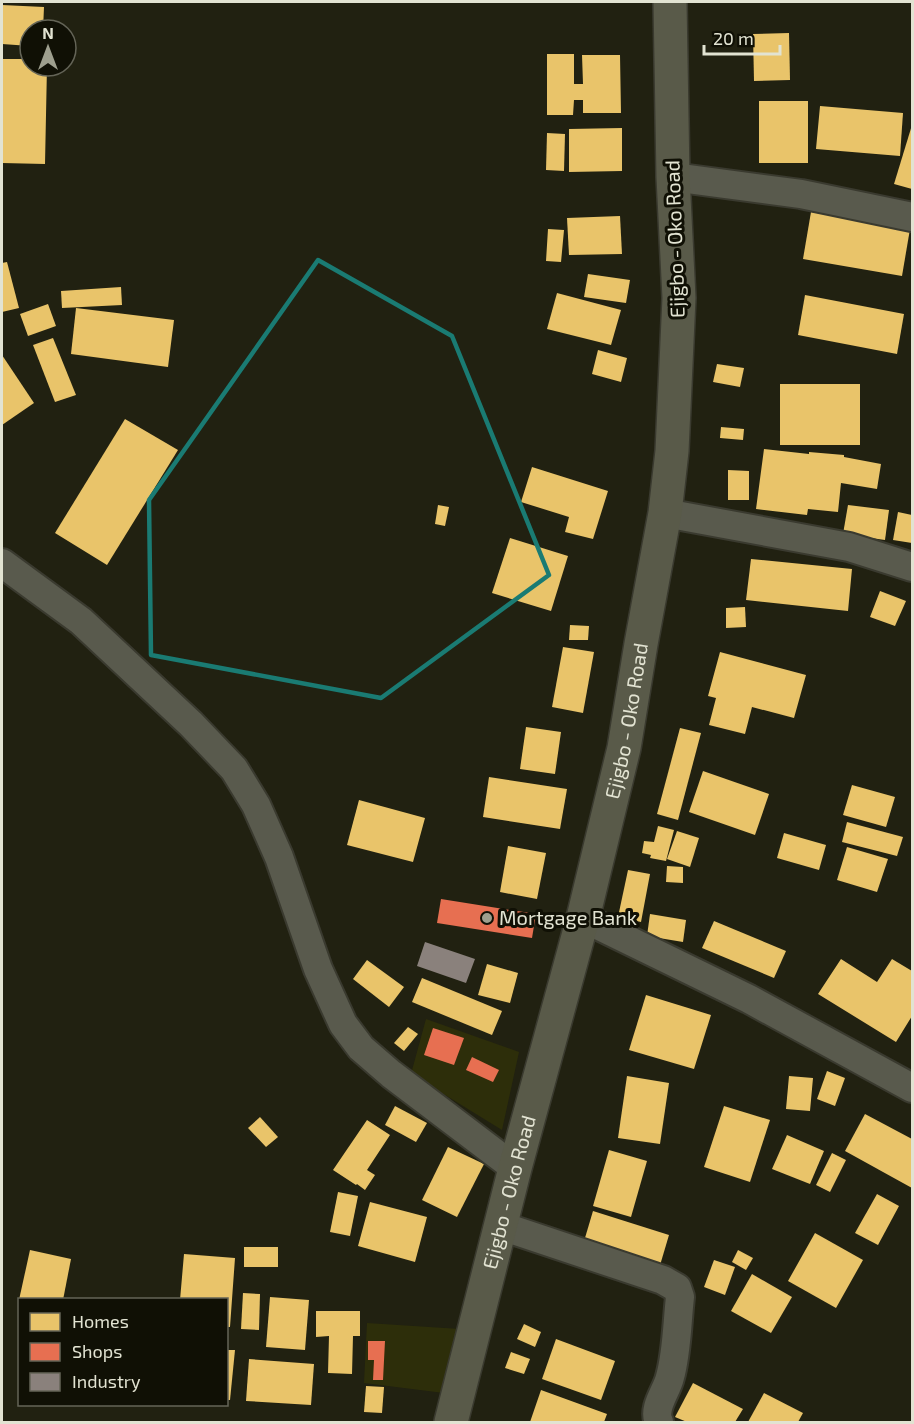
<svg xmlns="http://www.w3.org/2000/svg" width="914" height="1424" font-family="'Exo 2',sans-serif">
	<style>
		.built { fill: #2d2e0a }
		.homes { fill: #e9c46a }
		.shops { fill: #e76f51 }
		.industry { fill: #8a817c }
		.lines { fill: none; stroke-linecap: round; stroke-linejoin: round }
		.street-casing { stroke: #3a3a2f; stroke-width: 32 }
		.primary-casing { stroke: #3a3a2f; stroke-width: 36 }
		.street { stroke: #595a4d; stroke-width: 28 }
		.primary { stroke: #595a49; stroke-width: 33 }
		.marked { fill: none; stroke: #1a7b73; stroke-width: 4.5; stroke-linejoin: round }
		.poi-dot { fill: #9e9f8e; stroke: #101005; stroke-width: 2 }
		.labels { text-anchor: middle; stroke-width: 6; stroke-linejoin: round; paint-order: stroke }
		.street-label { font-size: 20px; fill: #e2e3d2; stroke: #101005 }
		.poi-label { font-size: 20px; fill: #e2e3d2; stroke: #101005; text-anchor: start }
	</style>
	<rect width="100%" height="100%" fill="#212111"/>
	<g class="built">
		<path d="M426,1019L519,1052L502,1130L411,1074Z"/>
		<path d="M367,1323L460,1329L444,1393L364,1383Z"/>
	</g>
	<g class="homes">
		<path d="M2,5L44,7L43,30H30V46L2,44Z"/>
		<path d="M789,33L790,80L754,81L753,34Z"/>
		<path d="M547,54H574V84H583L582,55H620L621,113H583V100H574L573,115H547Z"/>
		<path d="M2,59H30V66H47L45,164L2,163Z"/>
		<rect x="759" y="101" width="49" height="62"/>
		<path d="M820,106L903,113L900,156L816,149Z"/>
		<path d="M912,125V189L894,184Z"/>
		<path d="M622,128V171L569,172V129Z"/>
		<path d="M547,133L565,134L564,171L546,170Z"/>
		<path d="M811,212L910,229L902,276L803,259Z"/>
		<path d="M620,216L622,254L569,255L567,218Z"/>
		<path d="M548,229L564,230L561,262L546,261Z"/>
		<path d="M7,262L19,308L2,312V263Z"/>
		<path d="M588,274L630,280L626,303L584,297Z"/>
		<path d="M121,287L122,305L62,308L61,291Z"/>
		<path d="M557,293L621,310L611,345L547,329Z"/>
		<path d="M805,295L904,314L897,354L798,335Z"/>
		<path d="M48,304L56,326L28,336L20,314Z"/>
		<path d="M76,308L174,320L168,367L71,354Z"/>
		<path d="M53,338L76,395L55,402L33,345Z"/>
		<path d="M598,350L627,358L621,382L592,374Z"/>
		<path d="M2,355L34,403L2,425Z"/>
		<path d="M717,364L744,368L740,387L713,382Z"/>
		<rect x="780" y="384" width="80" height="61"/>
		<path d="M125,419L178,450L107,565L55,533Z"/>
		<path d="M721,427L744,429L743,440L720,438Z"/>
		<path d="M764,449L809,454V452L844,455V457L881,464L877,489L841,483L838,512L808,509L807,515L756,509Z"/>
		<path d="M532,467L608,491L593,539L565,532L569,517L521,502Z"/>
		<path d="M728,470L749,471V500H728Z"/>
		<path d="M438,505L449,507L445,526L435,524Z"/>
		<path d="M848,505L889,510L885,540L843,534Z"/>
		<path d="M898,512L912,515V543L893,540Z"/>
		<path d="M510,538L568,556L551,611L492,593Z"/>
		<path d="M751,559L852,569L848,611L746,600Z"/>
		<path d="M880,591L906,601L895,626L870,617Z"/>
		<path d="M745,607L746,627L726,628V608Z"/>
		<path d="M570,625L589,626L588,640H569Z"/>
		<path d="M563,647L594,652L583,713L552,707Z"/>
		<path d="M720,652L806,675L794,718L752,707L745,734L709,725L716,698L708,696Z"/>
		<path d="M526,727L561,732L555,774L520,769Z"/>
		<path d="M680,728L701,733L678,820L657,814Z"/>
		<path d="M703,771L769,794L755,835L689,812Z"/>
		<path d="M489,777L567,789L560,829L483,817Z"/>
		<path d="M852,785L895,797L886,827L843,815Z"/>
		<path d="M359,800L425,818L413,862L347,845Z"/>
		<path d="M847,822L903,837L897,856L842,842Z"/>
		<path d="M658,826L674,830L666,861L650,858L651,855L642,853L644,841L654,842Z"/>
		<path d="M677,831L699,838L690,867L667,859Z"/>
		<path d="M784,833L826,845L819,870L777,858Z"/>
		<path d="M508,846L546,853L537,899L500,892Z"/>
		<path d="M847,847L888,859L877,892L837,880Z"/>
		<path d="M667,866L683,867V883L666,882Z"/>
		<path d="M628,870L650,874L641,922L618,917Z"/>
		<path d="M650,914L686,920L683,942L647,936Z"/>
		<path d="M714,921L786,951L774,978L702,948Z"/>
		<path d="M841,959L877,982L892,959L912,971V1016L896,1042L818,994Z"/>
		<path d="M367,960L404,987L389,1007L353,979Z"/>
		<path d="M487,964L518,973L510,1003L478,995Z"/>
		<path d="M422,978L502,1011L492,1035L412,1002Z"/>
		<path d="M646,995L711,1015L694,1069L629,1050Z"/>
		<path d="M408,1027L418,1034L404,1051L394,1043Z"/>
		<path d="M827,1071L845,1078L835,1106L817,1099Z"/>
		<path d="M627,1076L669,1083L660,1144L618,1138Z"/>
		<path d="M789,1076L813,1078L810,1111L786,1109Z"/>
		<path d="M395,1106L427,1123L416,1142L385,1125Z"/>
		<path d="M724,1106L770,1120L750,1182L704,1167Z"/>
		<path d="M865,1114L912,1139V1188L845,1151Z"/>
		<path d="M260,1117L278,1137L266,1147L248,1128Z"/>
		<path d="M367,1120L390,1135L367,1170L375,1175L365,1190L357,1184L356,1185L333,1170Z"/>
		<path d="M787,1135L824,1151L810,1184L772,1169Z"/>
		<path d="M448,1147L484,1164L457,1217L422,1200Z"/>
		<path d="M609,1150L647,1161L631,1217L593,1206Z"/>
		<path d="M832,1153L846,1160L830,1192L816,1185Z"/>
		<path d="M338,1192L358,1196L350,1236L330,1232Z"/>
		<path d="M877,1194L899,1206L878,1245L855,1233Z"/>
		<path d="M370,1202L427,1217L415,1262L358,1246Z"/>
		<path d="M593,1211L669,1235L658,1272L582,1248Z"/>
		<path d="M815,1233L863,1260L836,1308L788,1281Z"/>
		<rect x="244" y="1247" width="34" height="20"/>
		<path d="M30,1250L71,1259L63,1300H19Z"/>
		<path d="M738,1250L753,1258L746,1270L732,1262Z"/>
		<path d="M184,1254L235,1258L230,1327H226V1300H180Z"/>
		<path d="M714,1260L735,1267L725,1295L704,1287Z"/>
		<path d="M752,1274L792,1297L771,1333L731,1311Z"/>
		<path d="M243,1293L260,1294L259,1330L241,1329Z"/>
		<path d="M270,1297L309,1300L305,1350L266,1347Z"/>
		<path d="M316,1311H360V1336H353L352,1374L328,1373L329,1336L316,1337Z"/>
		<path d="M524,1324L541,1332L535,1347L517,1339Z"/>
		<path d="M556,1339L615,1361L601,1400L542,1379Z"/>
		<path d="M226,1350H235L230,1400H226Z"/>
		<path d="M511,1352L530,1359L524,1374L505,1368Z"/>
		<path d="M249,1359L314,1364L311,1405L246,1401Z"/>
		<path d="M693,1383L743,1409L735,1422H687L675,1417Z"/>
		<path d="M366,1386L384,1387L382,1413L364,1412Z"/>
		<path d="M541,1390L607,1414L604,1422H530Z"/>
		<path d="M764,1393L803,1413L798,1422H748Z"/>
	</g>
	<g class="shops">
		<path d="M441,899L536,914L532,938L437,923Z"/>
		<path d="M433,1028L464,1038L454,1065L424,1055Z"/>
		<path d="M472,1057L499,1070L493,1082L466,1070Z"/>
		<path d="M368,1341H385L383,1380H373L374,1360H368Z"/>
	</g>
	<path class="industry" d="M425,942L475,959L466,983L417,966Z"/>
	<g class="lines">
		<g class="street-casing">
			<g id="street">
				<path d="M673,177L801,194L912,217"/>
				<path d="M665,513L849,547L912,567"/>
				<path d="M2,563L81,621L191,724L234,769L256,805L279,857L318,969L343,1024L361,1048L391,1074L515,1168"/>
				<path d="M583,918L749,999L912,1088"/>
				<path d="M501,1226L663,1280L677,1288L680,1297C677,1323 677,1352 670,1377C667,1391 652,1408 659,1422"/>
			</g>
		</g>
		<g class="primary-casing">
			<g id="primary">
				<path id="s1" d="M451,1422L515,1168L583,918L624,748L641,644L665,513L672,451L679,298L673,177L670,2"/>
			</g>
		</g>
		<use href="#street" class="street"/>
		<use href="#primary" class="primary"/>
	</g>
	<path class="marked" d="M318,260L452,336L549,575L381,698L151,655L149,500Z"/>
	<circle class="poi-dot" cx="487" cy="918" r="6"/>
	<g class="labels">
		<g class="street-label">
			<text transform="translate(675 239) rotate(-92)" y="7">Ejigbo - Oko Road</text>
			<text dy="7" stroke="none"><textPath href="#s1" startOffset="723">Ejigbo - Oko Road</textPath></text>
			<text dy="7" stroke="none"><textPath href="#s1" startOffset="237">Ejigbo - Oko Road</textPath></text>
		</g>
		<g class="poi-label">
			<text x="499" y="925">Mortgage Bank</text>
		</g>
	</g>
	<rect width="914" height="1424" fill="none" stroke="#e2e3d2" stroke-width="6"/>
	<rect x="18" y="1298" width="210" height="108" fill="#101005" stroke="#646457" stroke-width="1.5"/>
	<rect x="30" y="1313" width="30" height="18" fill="#e9c46a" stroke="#646457" stroke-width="1.5"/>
	<text x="72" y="1328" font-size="18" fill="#e2e3d2">Homes</text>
	<rect x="30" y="1343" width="30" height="18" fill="#e76f51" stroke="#646457" stroke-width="1.5"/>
	<text x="72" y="1358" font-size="18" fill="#e2e3d2">Shops</text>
	<rect x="30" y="1373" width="30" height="18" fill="#8a817c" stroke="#646457" stroke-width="1.5"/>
	<text x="72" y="1388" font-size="18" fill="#e2e3d2">Industry</text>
	<g transform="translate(48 48)"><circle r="28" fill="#101005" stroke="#646457" stroke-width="1.5"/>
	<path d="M0-4.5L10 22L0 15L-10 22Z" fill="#9e9f8e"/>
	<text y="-9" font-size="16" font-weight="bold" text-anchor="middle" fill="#e2e3d2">N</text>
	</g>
	<path d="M704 45v9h76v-9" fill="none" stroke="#e2e3d2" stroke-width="3"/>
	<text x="713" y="45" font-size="18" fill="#e2e3d2" stroke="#101005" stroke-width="4.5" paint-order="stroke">20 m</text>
</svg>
